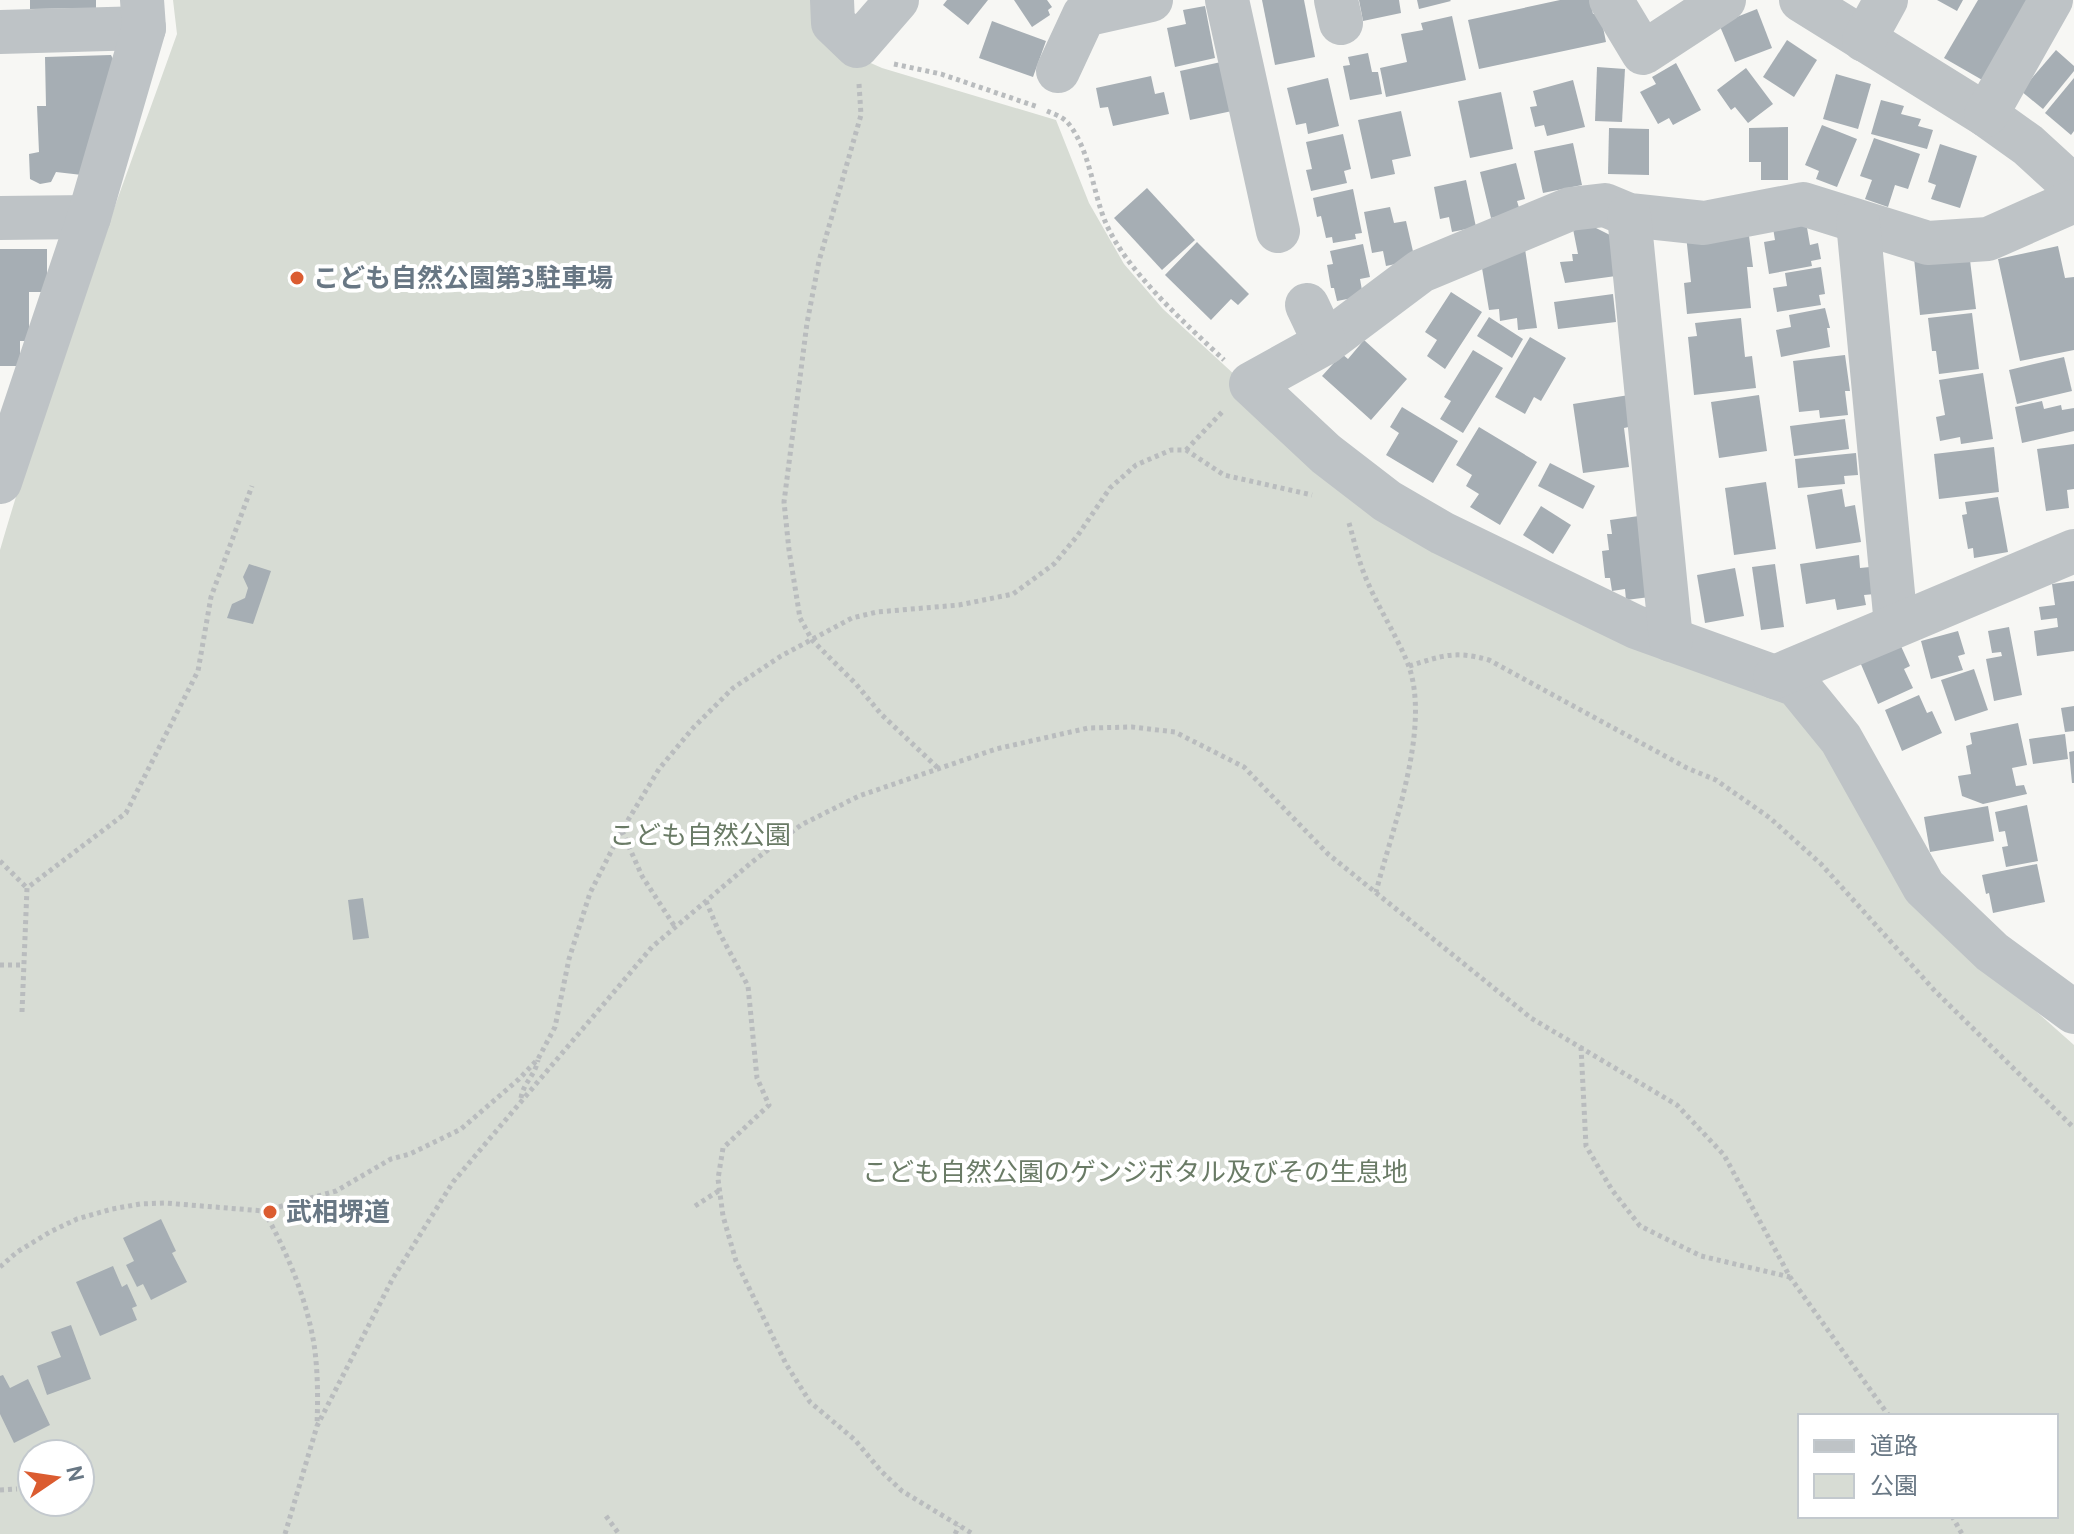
<svg xmlns="http://www.w3.org/2000/svg" width="2074" height="1534" font-family="Cabin,'Noto Sans JP',sans-serif">
	<style>
		.green { fill: #d7dcd4; fill-rule: evenodd }
		.building { fill: #a6aeb4 }
		.lines { fill: none; stroke-linecap: round; stroke-linejoin: round }
		.path { stroke: #b9bcbe; stroke-width: 5; stroke-dasharray: 4 4; stroke-linecap: butt }
		.minor { stroke: #bec3c6; stroke-width: 44 }
		.poi-dot { fill: #db5c30; stroke: #fff; stroke-width: 3 }
		.labels { text-anchor: middle; stroke-width: 8; stroke-linejoin: round; paint-order: stroke }
		.poi-label { font-size: 26px; font-weight: bold; fill: #687784; stroke: #fff; text-anchor: start }
		.park-label { font-size: 26px; fill: #6a7b66; stroke: #fff }
	</style>
	<rect width="100%" height="100%" fill="#f7f7f4"/>
	<path class="green" d="M173,0H826L848,53L882,68L1056,120L1089,203L1124,264L1163,309L1248,387L1436,551L1801,706L1922,910L2074,1045V1534H0V550C51,375 116,205 177,34ZM1800,1416H2056V1516H1800ZM32,1454H80V1502H32Z"/>
	<g class="building">
		<path d="M30,0H96V8L30,9Z"/>
		<path d="M947,0H988L968,25L943,5Z"/>
		<path d="M1014,0H1047L1052,7L1048,10L1050,15L1032,27Z"/>
		<path d="M1262,0H1304L1315,57L1275,65Z"/>
		<path d="M1359,0H1399L1401,13L1363,21Z"/>
		<path d="M1417,0H1450L1451,1L1419,9Z"/>
		<path d="M1560,0H1590L1593,14L1600,12L1606,42L1479,69L1468,20Z"/>
		<path d="M1937,0H1963L1957,11Z"/>
		<path d="M1978,0H2030L1984,81L1944,58Z"/>
		<path d="M1205,6L1215,58L1175,67L1167,28L1186,24L1183,10Z"/>
		<path d="M1757,9L1772,48L1735,62L1719,24Z"/>
		<path d="M1452,16L1466,80L1386,97L1380,68L1407,62L1401,34L1423,30L1421,23Z"/>
		<path d="M992,21L1046,41L1033,77L979,58Z"/>
		<path d="M1787,40L1817,60L1794,97L1763,77Z"/>
		<path d="M2056,50L2074,66V71L2043,109L2021,91Z"/>
		<path d="M1368,53L1372,72H1378L1382,94L1350,100L1343,66L1350,65L1348,57Z"/>
		<path d="M111,55L116,65L82,175L56,172L51,182L40,184L30,179L29,154L39,152L37,106H46L45,57Z"/>
		<path d="M1221,62L1232,111L1190,120L1180,71Z"/>
		<path d="M1676,63L1701,110L1673,125L1669,118L1658,124L1640,92L1656,84L1652,77Z"/>
		<path d="M1597,67L1625,69L1622,122L1595,121Z"/>
		<path d="M1746,68L1773,104L1748,123L1735,107L1731,110L1717,90Z"/>
		<path d="M1836,74L1871,84L1858,129L1823,119Z"/>
		<path d="M1151,76L1155,94L1164,92L1169,114L1113,126L1108,107L1100,108L1096,88Z"/>
		<path d="M1328,78L1339,126L1308,134L1306,123L1296,125L1287,88Z"/>
		<path d="M2074,78V131L2071,135L2045,113Z"/>
		<path d="M1573,80L1585,127L1547,136L1544,125L1535,127L1530,107L1537,106L1533,91Z"/>
		<path d="M1501,92L1513,149L1470,158L1458,101Z"/>
		<path d="M1881,100L1904,106L1901,114L1921,119L1918,126L1933,130L1927,149L1871,134Z"/>
		<path d="M1401,111L1411,156L1392,160L1395,174L1371,179L1358,120Z"/>
		<path d="M1822,125L1857,139L1837,187L1816,179L1819,171L1805,165Z"/>
		<path d="M1788,127V180H1761V162H1749V128Z"/>
		<path d="M1609,128L1649,129V175L1608,174Z"/>
		<path d="M1343,134L1351,169L1344,171L1347,183L1311,191L1306,170L1312,169L1306,142Z"/>
		<path d="M1874,138L1920,154L1908,189L1895,185L1888,207L1865,199L1872,180L1860,176Z"/>
		<path d="M1573,143L1582,185L1543,193L1534,151Z"/>
		<path d="M1940,144L1977,156L1960,208L1931,199L1936,185L1928,182Z"/>
		<path d="M1516,163L1525,199L1517,201L1520,211L1491,218L1480,172Z"/>
		<path d="M1466,180L1476,227L1452,232L1449,217L1440,219L1434,187Z"/>
		<path d="M1147,188L1195,240L1162,270L1114,218Z"/>
		<path d="M1353,189L1362,233L1355,234L1356,239L1333,243L1332,237L1326,238L1321,216L1317,217L1313,198Z"/>
		<path d="M1390,207L1394,223L1406,221L1415,260L1386,266L1383,251L1372,253L1364,212Z"/>
		<path d="M1806,222L1810,245L1818,243L1821,259L1811,261L1812,266L1769,274L1764,242L1775,240L1773,228Z"/>
		<path d="M1592,226L1610,235L1616,276L1565,283L1560,262L1573,261L1572,254H1578L1573,229Z"/>
		<path d="M1748,228L1753,267H1747L1751,308L1687,314L1684,283L1691,282L1686,235Z"/>
		<path d="M1197,242L1249,294L1238,305L1231,299L1211,320L1165,275Z"/>
		<path d="M1363,244L1370,277L1360,279L1363,296L1337,301L1334,288H1331L1327,265L1333,264L1330,251Z"/>
		<path d="M2058,246L2065,278L2074,277V350L2020,361L1998,259Z"/>
		<path d="M0,249H47V292H29V341H20V366H0Z"/>
		<path d="M1525,249L1537,328L1518,330L1517,318L1500,321L1499,309L1489,310L1481,262Z"/>
		<path d="M1969,252L1976,309L1920,315L1914,258Z"/>
		<path d="M1821,267L1825,294L1819,295L1821,305L1777,312L1773,288L1787,286L1785,273Z"/>
		<path d="M1451,292L1482,312L1445,369L1427,356L1437,340L1425,332Z"/>
		<path d="M1613,294L1616,322L1558,329L1554,302Z"/>
		<path d="M1825,308L1830,328H1827L1830,347L1781,357L1776,330L1791,327L1789,315Z"/>
		<path d="M1972,313L1979,369L1939,374L1936,351H1932L1928,318Z"/>
		<path d="M1489,317L1523,339L1512,358L1477,336Z"/>
		<path d="M1741,318L1745,357L1752,356L1756,388L1694,395L1688,337L1697,336L1695,323Z"/>
		<path d="M1530,337L1566,358L1541,401L1534,397L1525,414L1495,397Z"/>
		<path d="M1364,340L1407,379L1371,420L1322,376L1342,354L1348,359Z"/>
		<path d="M1473,350L1503,368L1463,433L1440,419L1451,401L1444,397Z"/>
		<path d="M1845,355L1850,391H1845L1848,415L1820,418L1819,410L1799,412L1793,361Z"/>
		<path d="M2064,357L2072,391L2017,404L2009,370Z"/>
		<path d="M1983,373L1993,439L1961,444L1960,437L1940,441L1936,417L1945,415L1939,380Z"/>
		<path d="M1629,395L1633,426L1624,428L1629,467L1583,473L1573,404Z"/>
		<path d="M1759,395L1767,451L1719,458L1711,402Z"/>
		<path d="M2042,401L2044,409L2061,405L2062,410L2074,408V431L2022,443L2015,407Z"/>
		<path d="M1402,407L1458,441L1433,483L1386,455L1399,433L1390,427Z"/>
		<path d="M1845,419L1849,449L1794,456L1790,426Z"/>
		<path d="M1479,427L1537,462L1500,525L1470,507L1479,494L1466,486L1472,475L1456,465Z"/>
		<path d="M2074,444V489L2067,490L2069,508L2046,511L2037,449Z"/>
		<path d="M1994,447L1999,492L1939,499L1934,454Z"/>
		<path d="M1856,453L1858,475L1844,476L1845,484L1798,488L1795,459Z"/>
		<path d="M1550,463L1595,486L1583,509L1538,486Z"/>
		<path d="M1766,482L1776,549L1734,555L1725,488Z"/>
		<path d="M1842,489L1845,507L1855,505L1861,542L1816,549L1807,495Z"/>
		<path d="M1998,497L2008,552L1974,558L1973,548L1968,549L1962,515L1967,514L1965,502Z"/>
		<path d="M1541,506L1571,525L1553,554L1523,535Z"/>
		<path d="M1639,516L1650,597L1626,600L1625,589L1612,591L1610,578H1605L1602,551L1609,550L1607,534H1612L1610,520Z"/>
		<path d="M1859,555L1860,568L1870,567L1875,594L1864,595L1866,605L1837,610L1835,599L1806,604L1800,564Z"/>
		<path d="M249,564L271,571L253,624L227,618L232,604L245,598L248,588L243,577Z"/>
		<path d="M1775,564L1784,627L1761,630L1752,567Z"/>
		<path d="M1735,568L1744,616L1705,623L1697,575Z"/>
		<path d="M2074,581V651L2037,656L2034,631L2058,627L2057,618L2041,620L2039,607L2055,605L2052,584Z"/>
		<path d="M2009,627L2022,695L1994,701L1986,659L2002,656L2001,652L1992,653L1988,631Z"/>
		<path d="M1958,631L1965,654L1958,656L1963,670L1931,679L1921,641Z"/>
		<path d="M1900,644L1910,666L1904,669L1913,688L1878,704L1860,662Z"/>
		<path d="M1974,669L1988,710L1955,721L1941,680Z"/>
		<path d="M1919,695L1927,713L1932,711L1942,733L1902,751L1885,710Z"/>
		<path d="M2074,706V731L2065,732L2061,708Z"/>
		<path d="M2018,723L2027,765L2012,768L2016,786L2024,785L2027,794L1983,804L1962,796L1958,776L1971,774L1966,746L1972,744L1970,733Z"/>
		<path d="M2065,734L2068,759L2033,764L2029,739Z"/>
		<path d="M2074,751V783H2072L2069,752Z"/>
		<path d="M2027,805L2038,861L2006,867L2002,847L2008,846L2005,831L1999,832L1995,812Z"/>
		<path d="M1988,806L1994,841L1930,852L1924,817Z"/>
		<path d="M2037,864L2045,902L1993,913L1989,893L1986,894L1982,875Z"/>
		<path d="M363,898L369,938L353,940L348,900Z"/>
		<path d="M161,1219L176,1251L172,1253L187,1282L151,1300L143,1284L137,1287L126,1265L134,1261L123,1238Z"/>
		<path d="M113,1266L122,1287L127,1284L137,1306L132,1308L137,1320L100,1336L76,1282Z"/>
		<path d="M71,1325L91,1379L47,1395L37,1366L61,1357L51,1332Z"/>
		<path d="M3,1375L10,1388L28,1379L50,1425L14,1443L0,1414V1376Z"/>
	</g>
	<g class="lines">
		<g class="path">
			<path d="M894,64L941,74L1038,107"/>
			<path d="M859,84L861,115L819,261L807,323L784,502L789,550L800,618L812,640L856,684L881,714L939,769"/>
			<path d="M1047,111C1054,114 1063,117 1068,123C1090,150 1092,189 1105,221C1125,270 1185,323 1224,360"/>
			<path d="M1186,450L1224,410"/>
			<path d="M1349,523C1354,540 1358,559 1365,576C1377,606 1396,634 1408,664C1432,727 1392,829 1376,892"/>
			<path d="M1409,666C1442,656 1454,650 1489,660L1687,768L1716,780L1770,818L1821,864L1935,991L2074,1128"/>
			<path d="M622,831L642,876L675,927"/>
			<path d="M0,861L27,888"/>
			<path d="M706,901L719,932L748,986L757,1078L769,1105L723,1148L718,1179L723,1216L736,1261L786,1364L810,1402L855,1440L881,1471L902,1491L973,1534"/>
			<path d="M0,965H24"/>
			<path d="M22,1012L27,888L126,813L198,671L211,597L252,486"/>
			<path d="M1581,1047L1586,1146L1612,1190L1640,1226L1701,1256L1790,1277"/>
			<path d="M521,1098C524,1081 534,1078 538,1060"/>
			<path d="M695,1206L720,1190"/>
			<path d="M264,1211C287,1252 306,1297 314,1344C318,1371 318,1398 317,1425"/>
			<path d="M0,1267L17,1252L50,1232L77,1219L112,1209L140,1204L165,1203L264,1211L336,1191L391,1159L410,1154L461,1129L519,1079L538,1059L555,1027L569,959L590,893L622,830L659,769L693,728L733,688L781,656L852,618L877,612L959,605L1013,594L1054,564L1078,535L1110,488L1136,465L1171,450H1186L1224,475L1312,495"/>
			<path d="M0,1490L17,1489"/>
			<path d="M606,1516L619,1534"/>
			<path d="M1952,1516L1962,1534"/>
			<path d="M285,1534L317,1426L393,1278L453,1182L652,947L752,862L801,825L859,796L996,749L1088,728L1132,727L1175,732L1244,767L1328,854L1531,1018L1677,1105L1724,1155L1790,1277L1889,1416"/>
			<path d="M955,1534L959,1526"/>
		</g>
		<g class="minor">
			<path d="M832,0L833,23L857,46L897,0"/>
			<path d="M1227,0L1278,231"/>
			<path d="M1336,0L1341,23"/>
			<path d="M1611,0L1643,53L1724,0"/>
			<path d="M1801,0L1986,115L2028,145L2074,187"/>
			<path d="M0,32L144,28"/>
			<path d="M1864,40L1886,0"/>
			<path d="M1058,71L1084,15L1151,0"/>
			<path d="M1986,115L2051,0"/>
			<path d="M2074,201L1988,239L1928,243L1803,204L1704,223L1629,215L1605,205L1570,209L1421,271L1325,343L1251,384L1326,454L1387,501L1442,533L1636,627L1797,685L1841,739L1924,887L1992,952L2074,1012"/>
			<path d="M1629,215L1671,640"/>
			<path d="M0,218L89,217"/>
			<path d="M1858,222L1896,625"/>
			<path d="M1307,305L1325,343"/>
			<path d="M0,482L89,217L144,28L142,0"/>
			<path d="M1775,677L2074,551"/>
		</g>
	</g>
	<g class="poi-dot">
		<circle cx="297" cy="278" r="8"/>
		<circle cx="270" cy="1212" r="8"/>
	</g>
	<g class="labels">
		<g class="poi-label">
			<text x="313" y="287">こども自然公園第3駐車場</text>
			<text x="286" y="1221">武相堺道</text>
		</g>
		<g class="park-label">
			<text x="700" y="844">こども自然公園</text>
			<text x="1135" y="1181">こども自然公園のゲンジボタル及びその生息地</text>
		</g>
	</g>
	<rect x="1798" y="1414" width="260" height="104" fill="#ffffff" stroke="#c3c9ce" stroke-width="2"/>
	<rect x="1814" y="1440" width="40" height="12" fill="#bec3c6" stroke="#c3c9ce" stroke-width="2"/>
	<text x="1870" y="1454" font-size="24" fill="#687784">道路</text>
	<rect x="1814" y="1474" width="40" height="24" fill="#d7dcd4" stroke="#c3c9ce" stroke-width="2"/>
	<text x="1870" y="1494" font-size="24" fill="#687784">公園</text>
	<g transform="translate(56 1478) rotate(77)"><circle r="38" fill="#ffffff" stroke="#c3c9ce" stroke-width="2"/>
	<path d="M0-6L14 30L0 20L-14 30Z" fill="#db5c30"/>
	<text y="-12" font-size="22" font-weight="bold" text-anchor="middle" fill="#687784">N</text>
	</g>
</svg>
